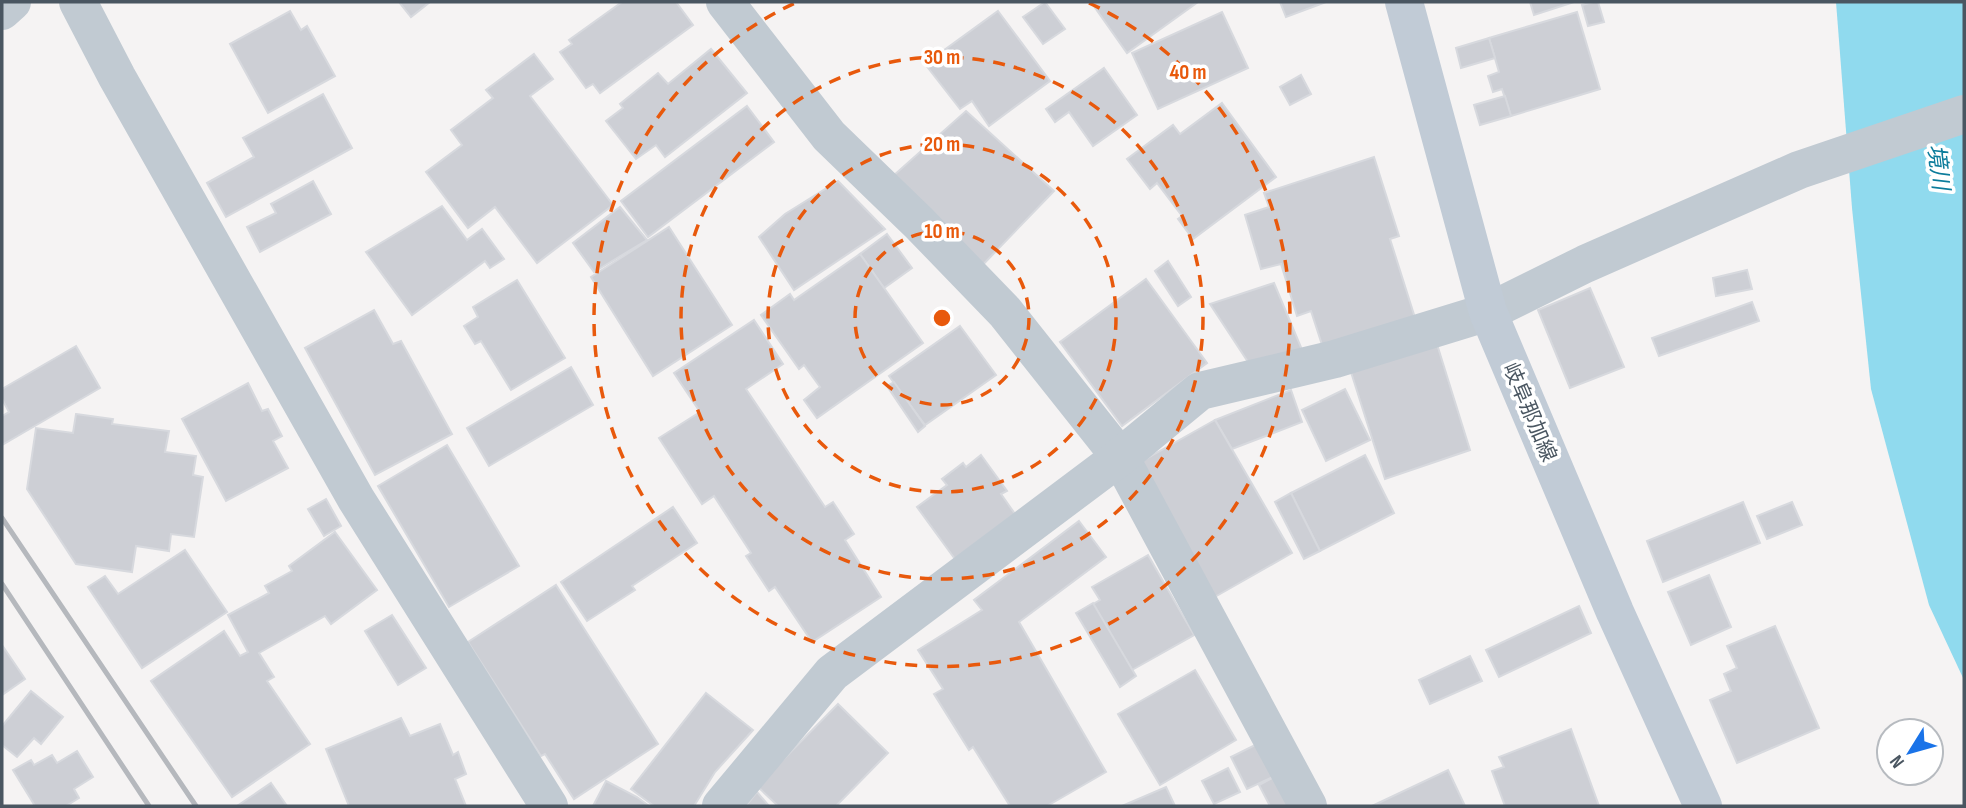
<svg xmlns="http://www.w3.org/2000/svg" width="1966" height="808" font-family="'Sofia Sans Condensed','Noto Sans JP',sans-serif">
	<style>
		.water { fill: #90daee }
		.building { fill: #cdcfd5; stroke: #d7d9de; stroke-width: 2 }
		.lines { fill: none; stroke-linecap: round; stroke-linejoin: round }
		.minor { stroke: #c1cad2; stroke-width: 38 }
		.tertiary { stroke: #c1cad2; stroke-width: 38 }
		.secondary { stroke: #c1cbd6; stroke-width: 38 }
		.rail { stroke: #b5b8bd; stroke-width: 5 }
		.ring { fill: none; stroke: #e8590c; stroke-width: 3.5; stroke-dasharray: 12 9 }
		.labels { text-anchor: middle; stroke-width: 7; stroke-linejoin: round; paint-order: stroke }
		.street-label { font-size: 21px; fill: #4a5661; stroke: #fff }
		.water-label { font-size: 23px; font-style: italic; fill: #0c7c9b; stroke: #fff }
		.centre { fill: #e8590c; stroke: #fff; stroke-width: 3.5 }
		.ring-label { font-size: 21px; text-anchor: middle; font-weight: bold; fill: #e8590c; stroke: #fff; stroke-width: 7; stroke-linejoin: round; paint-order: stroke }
	</style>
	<rect width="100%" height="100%" fill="#f5f3f3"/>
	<path class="water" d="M1836,2H1964V680L1929,605L1871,389L1852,208Z"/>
	<g class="building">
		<path d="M399,2H430L411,17Z"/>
		<path d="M622,2H676L693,25L600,93L593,84L586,88L560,52L572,44L569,40Z"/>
		<path d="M1045,2L1065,29L1043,44L1023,17Z"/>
		<path d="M1091,2H1198L1127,53Z"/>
		<path d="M1280,2H1326L1286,17Z"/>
		<path d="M1530,2H1574L1534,15Z"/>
		<path d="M1593,2H1598L1604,22L1588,26L1582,5Z"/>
		<path d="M290,11L301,30L307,26L335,76L268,113L230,44Z"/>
		<path d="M998,11L1050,81L989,126L972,101L960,109L925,64Z"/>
		<path d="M1222,12L1248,68L1158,109L1132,53Z"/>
		<path d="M1577,12L1600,89L1511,116L1502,89L1493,92L1488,76L1499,72L1489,38Z"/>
		<path d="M1489,38L1495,58L1461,68L1456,48Z"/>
		<path d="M711,49L747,93L665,157L656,145L636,159L606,121L623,108L620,104L658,73L668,84Z"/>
		<path d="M534,54L553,79L530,96L613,205L537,263L495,207L468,228L426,172L462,145L451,130L493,98L486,90Z"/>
		<path d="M1104,68L1137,115L1093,146L1069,112L1055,122L1046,109Z"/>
		<path d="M1301,75L1311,94L1290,105L1280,87Z"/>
		<path d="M323,94L352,148L226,217L207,183L254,157L243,138Z"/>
		<path d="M1505,96L1511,116L1480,125L1474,105Z"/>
		<path d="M1222,103L1276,177L1193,239L1178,219L1182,216L1157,183L1150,189L1127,159L1173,125L1180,134Z"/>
		<path d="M747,106L774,142L648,237L621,201Z"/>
		<path d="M966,111L1054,191L973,275L884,184Z"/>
		<path d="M1374,157L1399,236L1390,239L1417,324L1325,354L1311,311L1297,316L1281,264L1261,269L1245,215L1269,207L1264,193Z"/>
		<path d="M313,181L331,214L260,252L247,227L276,213L271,204Z"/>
		<path d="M838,181L885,229L794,290L759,237L785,214Z"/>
		<path d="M442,206L467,240L482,229L504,259L490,268L485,261L412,315L366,252Z"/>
		<path d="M620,207L647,240L594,272L573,243Z"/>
		<path d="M669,227L732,325L653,376L591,277Z"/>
		<path d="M887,234L912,268L884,288L860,254Z"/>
		<path d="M860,254L923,343L817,418L804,400L820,387L804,365L799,369L761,315L790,294L794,300Z"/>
		<path d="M1168,261L1191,297L1178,306L1155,271Z"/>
		<path d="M1747,270L1752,289L1716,296L1713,278Z"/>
		<path d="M1146,279L1207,363L1122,426L1060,342Z"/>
		<path d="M517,280L565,358L511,390L481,341L475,344L464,326L478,317L473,307Z"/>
		<path d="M1274,283L1303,352L1252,368L1210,304Z"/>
		<path d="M1590,288L1624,367L1570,388L1538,310Z"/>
		<path d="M1752,302L1759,321L1659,356L1652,338Z"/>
		<path d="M374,310L393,344L401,341L452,434L375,475L305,348Z"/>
		<path d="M754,320L783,364L746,389L825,507L833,502L854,534L845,540L881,597L812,642L775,587L769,591L746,556L751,553L714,496L702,504L659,438L700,412L674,373Z"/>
		<path d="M960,326L996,375L925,425L889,376Z"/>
		<path d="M1436,341L1470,450L1385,479L1350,369Z"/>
		<path d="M76,346L100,388L2,445V416L9,412L2,399V389Z"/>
		<path d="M571,367L593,405L489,466L467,428Z"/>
		<path d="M894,382L925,426L918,432L887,386Z"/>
		<path d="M248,383L262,411L268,409L282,436L273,441L288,468L226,501L182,419Z"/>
		<path d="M1345,389L1370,440L1326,461L1302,410Z"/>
		<path d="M1291,390L1302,422L1232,449L1215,420Z"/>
		<path d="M76,414L113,419L112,424L169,431L165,452L196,456L193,475L203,477L194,537L171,534L169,551L136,546L132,572L76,564L27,489L36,428L73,433Z"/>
		<path d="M1215,420L1292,553L1213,598L1137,464Z"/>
		<path d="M447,445L519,566L449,607L378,486Z"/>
		<path d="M981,455L1007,491L1001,494L1015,514L955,559L917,507L947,485L942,479L963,463L966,467Z"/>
		<path d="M1365,455L1394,513L1320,551L1291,493Z"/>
		<path d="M1291,493L1320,551L1304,559L1275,502Z"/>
		<path d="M326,499L341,526L324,536L308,509Z"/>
		<path d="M1743,502L1760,543L1663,582L1647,541Z"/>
		<path d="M1792,502L1802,525L1767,539L1757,516Z"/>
		<path d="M673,507L697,543L632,586L635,590L587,621L561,582Z"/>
		<path d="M1079,521L1106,557L1019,622L1106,772L1047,806H1010L973,747L969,750L934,694L943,689L918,650L982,610L974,600Z"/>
		<path d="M335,532L377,590L331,624L325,616L259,653L274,677L267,681L310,744L232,797L151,681L224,631L240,656L248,652L228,615L269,593L265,586L292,571L289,566Z"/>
		<path d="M185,550L227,612L142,668L88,587L105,576L118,594Z"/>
		<path d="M1148,555L1194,635L1132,670L1093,604L1100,600L1092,587Z"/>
		<path d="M1709,575L1731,627L1691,645L1668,592Z"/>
		<path d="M556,585L658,744L574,799L545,754L541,756L468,642Z"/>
		<path d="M1093,603L1136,676L1120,687L1076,613Z"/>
		<path d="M1579,606L1591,633L1499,677L1486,650Z"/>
		<path d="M392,615L426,668L398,685L365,631Z"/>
		<path d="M1775,626L1819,728L1737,763L1710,700L1731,691L1724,674L1737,668L1727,646Z"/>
		<path d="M2,645L25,679L2,695Z"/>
		<path d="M1470,656L1482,681L1430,704L1419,680Z"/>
		<path d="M1195,670L1236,740L1160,785L1118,714Z"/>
		<path d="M31,691L63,717L41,744L34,738L17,757L2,745V726Z"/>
		<path d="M706,693L753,730L715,772L694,806H654L631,789Z"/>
		<path d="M838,704L888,753L836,806H778L757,786Z"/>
		<path d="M401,718L410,736L440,724L453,755L458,752L466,774L455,779L466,806H349L326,749Z"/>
		<path d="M1571,729L1599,806H1505L1492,771L1504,767L1499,757Z"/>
		<path d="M1261,742L1277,775L1247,789L1231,757Z"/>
		<path d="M77,751L93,777L74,789L79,798L66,806H35L13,770L31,760L34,765L52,755L57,763Z"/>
		<path d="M1228,768L1240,792L1214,804L1202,781Z"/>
		<path d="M1448,770L1465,806H1372Z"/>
		<path d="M1276,776L1293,806H1270L1259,785Z"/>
		<path d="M606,781L637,797L649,806H593Z"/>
		<path d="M271,783L287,806H237Z"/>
		<path d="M1166,787L1175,806H1122Z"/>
		<path d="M757,792L769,806H746Z"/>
	</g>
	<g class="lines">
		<g class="minor">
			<path d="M78,2L117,77L356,499L549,806"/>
			<path d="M725,2L829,136L919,223L1005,312L1120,457L1308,806"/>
			<path d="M721,806L832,673L1120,457L1200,391L1335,359L1488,312L1585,264L1799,170L1964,114"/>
		</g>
		<path class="tertiary" d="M2,11L12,2"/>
		<path class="secondary" d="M1404,2L1488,312L1615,612L1703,806"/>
		<g class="rail">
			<path d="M2,518L196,806"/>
			<path d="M2,584L149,806"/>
		</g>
	</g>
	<g class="ring">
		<circle cx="942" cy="318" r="87"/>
		<circle cx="942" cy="318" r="174"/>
		<circle cx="942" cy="318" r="261"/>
		<path d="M1089 3A348 348 0 1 1 795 3"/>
	</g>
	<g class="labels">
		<g class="street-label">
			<text transform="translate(1530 412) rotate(67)" y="7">岐阜那加線</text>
		</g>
		<g class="water-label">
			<text transform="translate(1939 167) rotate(83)" y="8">境川</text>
		</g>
	</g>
	<circle cx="942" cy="318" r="10" class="centre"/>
	<g class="ring-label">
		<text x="942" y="64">30 m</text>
		<text x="1188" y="79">40 m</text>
		<text x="942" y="151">20 m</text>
		<text x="942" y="238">10 m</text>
	</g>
	<rect width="1966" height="808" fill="none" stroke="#4a5661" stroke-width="7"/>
	<g transform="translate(1910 752) rotate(233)"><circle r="33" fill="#ffffff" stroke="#b7bbc0" stroke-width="2"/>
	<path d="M0-5L12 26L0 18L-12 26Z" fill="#1a73e8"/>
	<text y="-10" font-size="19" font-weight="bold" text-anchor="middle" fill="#4a5661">N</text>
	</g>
</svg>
